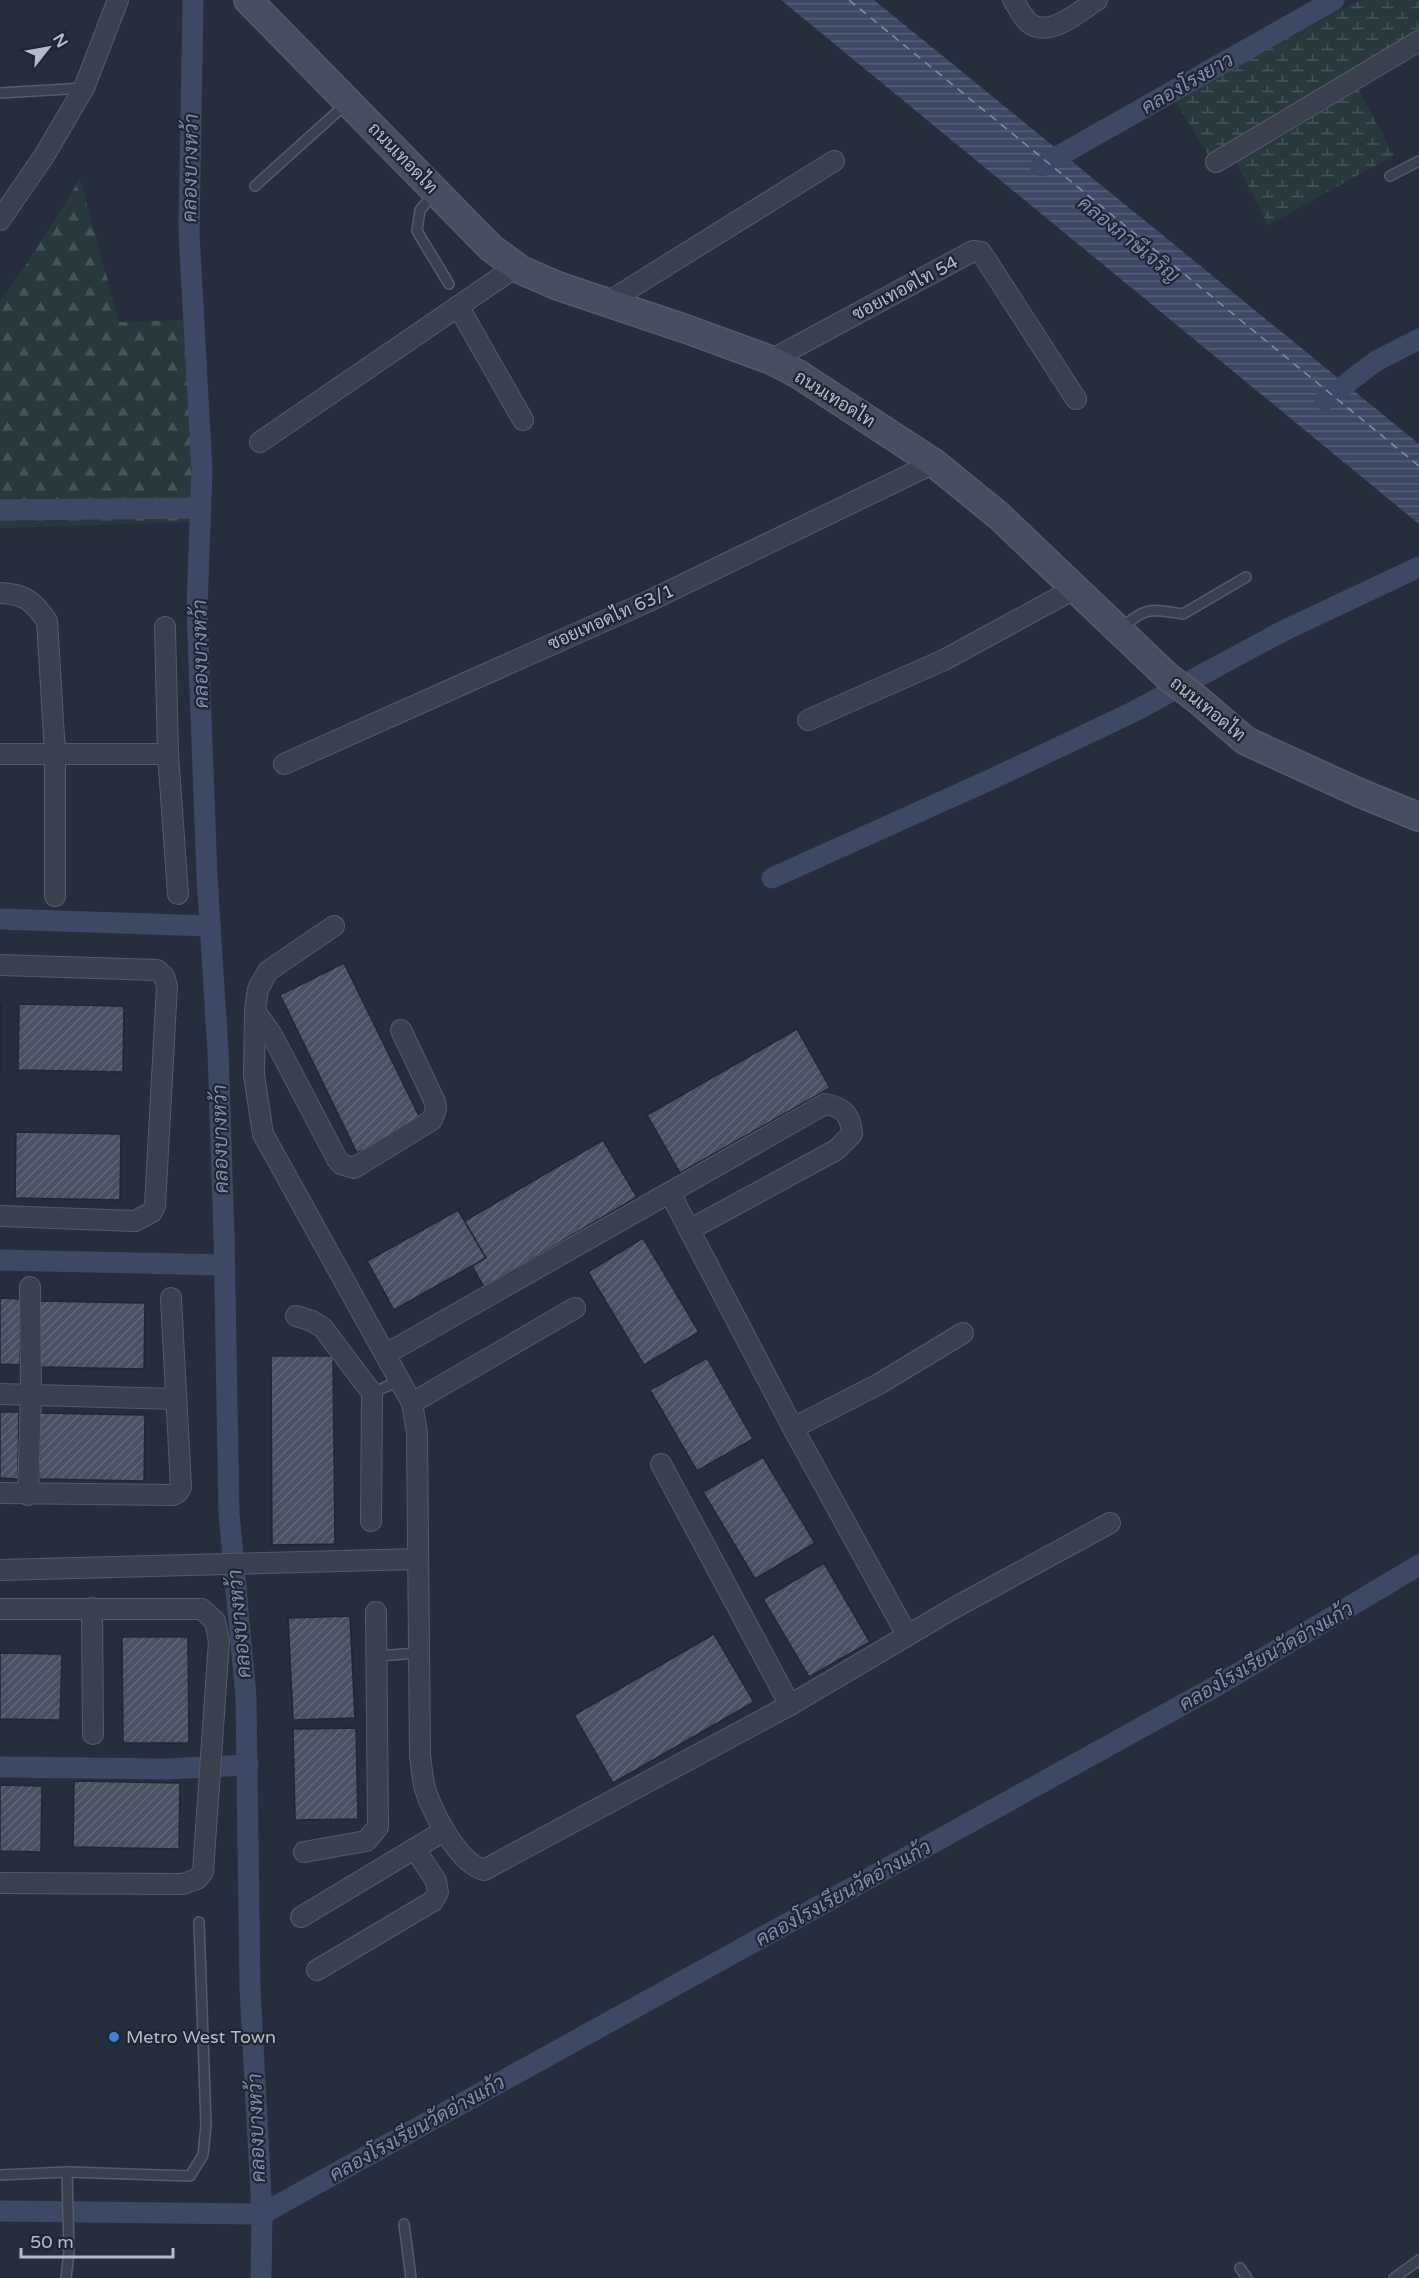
<svg xmlns="http://www.w3.org/2000/svg" width="1419" height="2278" font-family="'Varela Round',Sarabun,sans-serif">
	<style>
		.forest { fill: url(#forest-firs) }
		.wetland { fill: url(#wetland-marsh) }
		.water { fill: url(#water-rules) }
		.lines { fill: none; stroke-linecap: round; stroke-linejoin: round }
		.canal { stroke: #3d4964; stroke-width: 21 }
		.ferry { stroke: #808ead; stroke-width: 1.5; stroke-dasharray: 8 6; stroke-linecap: butt }
		.building { fill: url(#building-hatch); stroke: #212734; stroke-width: 1.5 }
		.lane-casing { stroke: #555b68; stroke-width: 12 }
		.street-casing { stroke: #555b68; stroke-width: 22 }
		.secondary-casing { stroke: #555b68; stroke-width: 30 }
		.lane { stroke: #3a404d; stroke-width: 9 }
		.street { stroke: #3a404d; stroke-width: 20 }
		.secondary { stroke: #484e60; stroke-width: 27 }
		.shop-dot { fill: #3f7fe0; stroke: #1f2532; stroke-width: 2 }
		.labels { text-anchor: middle; stroke-width: 4.5; stroke-linejoin: round; paint-order: stroke }
		.street-label { font-size: 18px; fill: #b6bbc8; stroke: #1f2532 }
		.poi-label { font-size: 18px; fill: #b6bbc8; stroke: #1f2532; text-anchor: start }
		.water-label { font-size: 20px; font-style: italic; fill: #808ead; stroke: #1f2532 }
	</style>
	<defs>
		<pattern id="forest-firs" width="22" height="20" patternUnits="userSpaceOnUse" patternTransform="scale(1.5)"><rect width="22" height="20" fill="#28393e"/><path d="M5 1l3.5 6h-7zM16 11l3.5 6h-7z" fill="#455458"/></pattern>
		<pattern id="wetland-marsh" width="20" height="14" patternUnits="userSpaceOnUse" patternTransform="scale(1.5)"><rect width="20" height="14" fill="#28393e"/><path d="M1 5h8M5 5V1M11 12h8M15 12V8" fill="none" stroke="#455458"/></pattern>
		<pattern id="water-rules" width="6" height="5" patternUnits="userSpaceOnUse" patternTransform="scale(1.5)"><rect width="6" height="5" fill="#3d4964"/><path d="M0 2.5h6" fill="none" stroke="#576179"/></pattern>
		<pattern id="building-hatch" width="6" height="6" patternUnits="userSpaceOnUse" patternTransform="scale(1.5)"><rect width="6" height="6" fill="#485061"/><path d="M-1 1l2-2M0 6l6-6M5 7l2-2" fill="none" stroke="#606776"/></pattern>
	</defs>
	<rect width="100%" height="100%" fill="#262d3d"/>
	<path class="forest" d="M80,179L119,322L187,320L193,522L0,528V300L28,262Z"/>
	<path class="wetland" d="M1360,0H1419V33L1351,76L1394,155L1268,225L1236,162L1219,172L1174,99Z"/>
	<path class="water" d="M781,0H874L1419,444V524Z"/>
	<g class="lines">
		<g class="canal">
			<path d="M193,0L189,233L202,470L197,608L207,877L218,1051L224,1235L229,1514L246,1697L250,1989L262,2214L261,2278"/>
			<path d="M1041,166L1334,0"/>
			<path d="M1325,400L1376,361L1419,339"/>
			<path d="M0,510L201,508"/>
			<path d="M772,878L994,778L1133,712L1283,631L1419,567"/>
			<path d="M0,919L210,926"/>
			<path d="M0,1260L225,1265"/>
			<path d="M0,1767L166,1769L248,1765"/>
			<path d="M0,2211L262,2214L1220,1684L1419,1565"/>
		</g>
		<path class="ferry" d="M849,0L1419,466"/>
	</g>
	<g class="building">
		<path d="M344,963L422,1122L357,1153L280,995Z"/>
		<path d="M0,1004H1L0,1070Z"/>
		<path d="M19,1004L124,1006L123,1072L18,1070Z"/>
		<path d="M797,1029L830,1088L680,1173L647,1115Z"/>
		<path d="M16,1132L121,1134L120,1200L15,1198Z"/>
		<path d="M603,1140L637,1197L484,1287L451,1229Z"/>
		<path d="M458,1210L486,1258L394,1310L367,1261Z"/>
		<path d="M643,1238L699,1332L644,1365L588,1272Z"/>
		<path d="M0,1298L21,1299L20,1365L0,1364Z"/>
		<path d="M40,1301L145,1303L144,1369L39,1367Z"/>
		<path d="M271,1356H333L335,1544L272,1545Z"/>
		<path d="M707,1358L753,1439L697,1471L650,1390Z"/>
		<path d="M0,1412H19L18,1479L0,1478Z"/>
		<path d="M40,1413L145,1415L144,1481L39,1479Z"/>
		<path d="M763,1457L815,1543L755,1579L703,1492Z"/>
		<path d="M824,1563L870,1642L809,1677L763,1599Z"/>
		<path d="M350,1616L355,1718L293,1720L288,1618Z"/>
		<path d="M714,1634L754,1702L613,1783L574,1715Z"/>
		<path d="M122,1637H188L189,1743H123Z"/>
		<path d="M0,1653L62,1654L60,1720L0,1719Z"/>
		<path d="M356,1728L358,1819L295,1820L293,1729Z"/>
		<path d="M74,1781L180,1783L179,1849L73,1847Z"/>
		<path d="M0,1785L42,1786L41,1852L0,1851Z"/>
	</g>
	<g class="lines">
		<g class="lane-casing">
			<g id="lane">
				<path d="M0,93L84,88"/>
				<path d="M1390,176L1419,161"/>
				<path d="M255,186L347,103"/>
				<path d="M435,193L420,210L417,231L449,284"/>
				<path d="M1121,629C1146,606 1151,609 1183,614L1246,577"/>
				<path d="M372,1393L401,1380"/>
				<path d="M376,1656L419,1653"/>
				<path d="M0,2175L67,2172L190,2176L203,2155L206,2125L199,1922"/>
				<path d="M404,2224L411,2278"/>
				<path d="M1240,2268L1247,2278"/>
				<path d="M66,2278L69,2252L67,2172"/>
				<path d="M1394,2278L1419,2260"/>
			</g>
		</g>
		<g class="street-casing">
			<g id="street">
				<path d="M1013,0C1018,7 1023,18 1029,23C1050,39 1081,10 1097,0"/>
				<path d="M1216,162L1419,41"/>
				<path d="M0,220L44,156L84,88L118,0"/>
				<path d="M608,302L834,161"/>
				<path d="M458,306L523,420"/>
				<path d="M771,360L973,251L981,252L1076,399"/>
				<path d="M260,442L517,266"/>
				<path d="M0,593C25,594 33,601 47,621L55,753V896"/>
				<path d="M165,627L168,754L178,894"/>
				<path d="M808,720L944,660L1076,588"/>
				<path d="M0,754H168"/>
				<path d="M284,764L647,602L934,463"/>
				<path d="M334,926L268,971L258,989L255,1011L254,1075L263,1134L412,1403L417,1433L420,1756C422,1767 422,1778 425,1789C433,1813 458,1863 484,1870L790,1705"/>
				<path d="M0,965L157,970L164,976L167,986L155,1206L152,1212L135,1221L0,1216"/>
				<path d="M255,1011L272,1035L337,1159L341,1164L354,1168L432,1120L436,1109L435,1102L401,1030"/>
				<path d="M670,1193L793,1428L907,1635"/>
				<path d="M296,1316L312,1321L323,1328L372,1393L371,1521"/>
				<path d="M386,1354L825,1104C844,1107 851,1116 852,1134L836,1150L689,1230"/>
				<path d="M0,1394L175,1399"/>
				<path d="M412,1403L575,1308"/>
				<path d="M793,1428L879,1384L963,1333"/>
				<path d="M661,1464L790,1705L954,1608L1110,1523"/>
				<path d="M0,1493L173,1495L178,1492L181,1487L171,1298"/>
				<path d="M28,1495L31,1395L30,1287"/>
				<path d="M0,1570L418,1559"/>
				<path d="M92,1608L93,1734"/>
				<path d="M0,1609H202L215,1621L219,1641L203,1872L197,1879L183,1884L0,1883"/>
				<path d="M304,1852L366,1841L378,1827L376,1612"/>
				<path d="M301,1917L444,1831"/>
				<path d="M317,1970L433,1901L438,1892L436,1881L415,1849"/>
			</g>
		</g>
		<g class="secondary-casing">
			<path id="secondary" d="M248,0L491,248L521,270L558,286L686,329L771,360L798,374L934,463L999,516L1168,677L1197,699L1246,741L1360,793L1419,817"/>
		</g>
		<use href="#lane" class="lane"/>
		<use href="#street" class="street"/>
		<use href="#secondary" class="secondary"/>
	</g>
	<circle class="shop-dot" cx="114" cy="2037" r="6"/>
	<g class="labels">
		<g class="street-label">
			<text transform="translate(403 158) rotate(46)" y="6">ถนนเทอดไท</text>
			<text transform="translate(905 288) rotate(-28)" y="6">ซอยเทอดไท 54</text>
			<text transform="translate(835 399) rotate(32)" y="6">ถนนเทอดไท</text>
			<text transform="translate(611 617) rotate(-24)" y="6">ซอยเทอดไท 63/1</text>
			<text transform="translate(1208 709) rotate(39)" y="6">ถนนเทอดไท</text>
		</g>
		<g class="poi-label">
			<text x="126" y="2043">Metro West Town</text>
		</g>
		<g class="water-label">
			<text transform="translate(1187 83) rotate(-30)" y="7">คลองโรงยาว</text>
			<text transform="translate(190 168) rotate(-89)" y="7">คลองบางหว้า</text>
			<text transform="translate(1129 239) rotate(39)" y="7">คลองภาษีเจริญ</text>
			<text transform="translate(200 654) rotate(-91)" y="7">คลองบางหว้า</text>
			<text transform="translate(220 1139) rotate(-91)" y="7">คลองบางหว้า</text>
			<text transform="translate(239 1624) rotate(-95)" y="7">คลองบางหว้า</text>
			<text transform="translate(1266 1656) rotate(-30)" y="7">คลองโรงเรียนวัดอ่างแก้ว</text>
			<text transform="translate(843 1893) rotate(-29)" y="7">คลองโรงเรียนวัดอ่างแก้ว</text>
			<text transform="translate(256 2128) rotate(-92)" y="7">คลองบางหว้า</text>
			<text transform="translate(417 2128) rotate(-29)" y="7">คลองโรงเรียนวัดอ่างแก้ว</text>
		</g>
	</g>
	<g transform="translate(48 48) rotate(59)" stroke="#1f2532" stroke-width="4.5" paint-order="stroke">
	<path d="M0-4.5L10 22L0 15L-10 22Z" fill="#b6bbc8"/>
	<text y="-9" font-size="16" font-weight="bold" text-anchor="middle" fill="#b6bbc8">N</text>
	</g>
	<path d="M21 2248v9h152v-9" fill="none" stroke="#b6bbc8" stroke-width="3"/>
	<text x="30" y="2248" font-size="18" fill="#b6bbc8" stroke="#1f2532" stroke-width="4.5" paint-order="stroke">50 m</text>
</svg>
